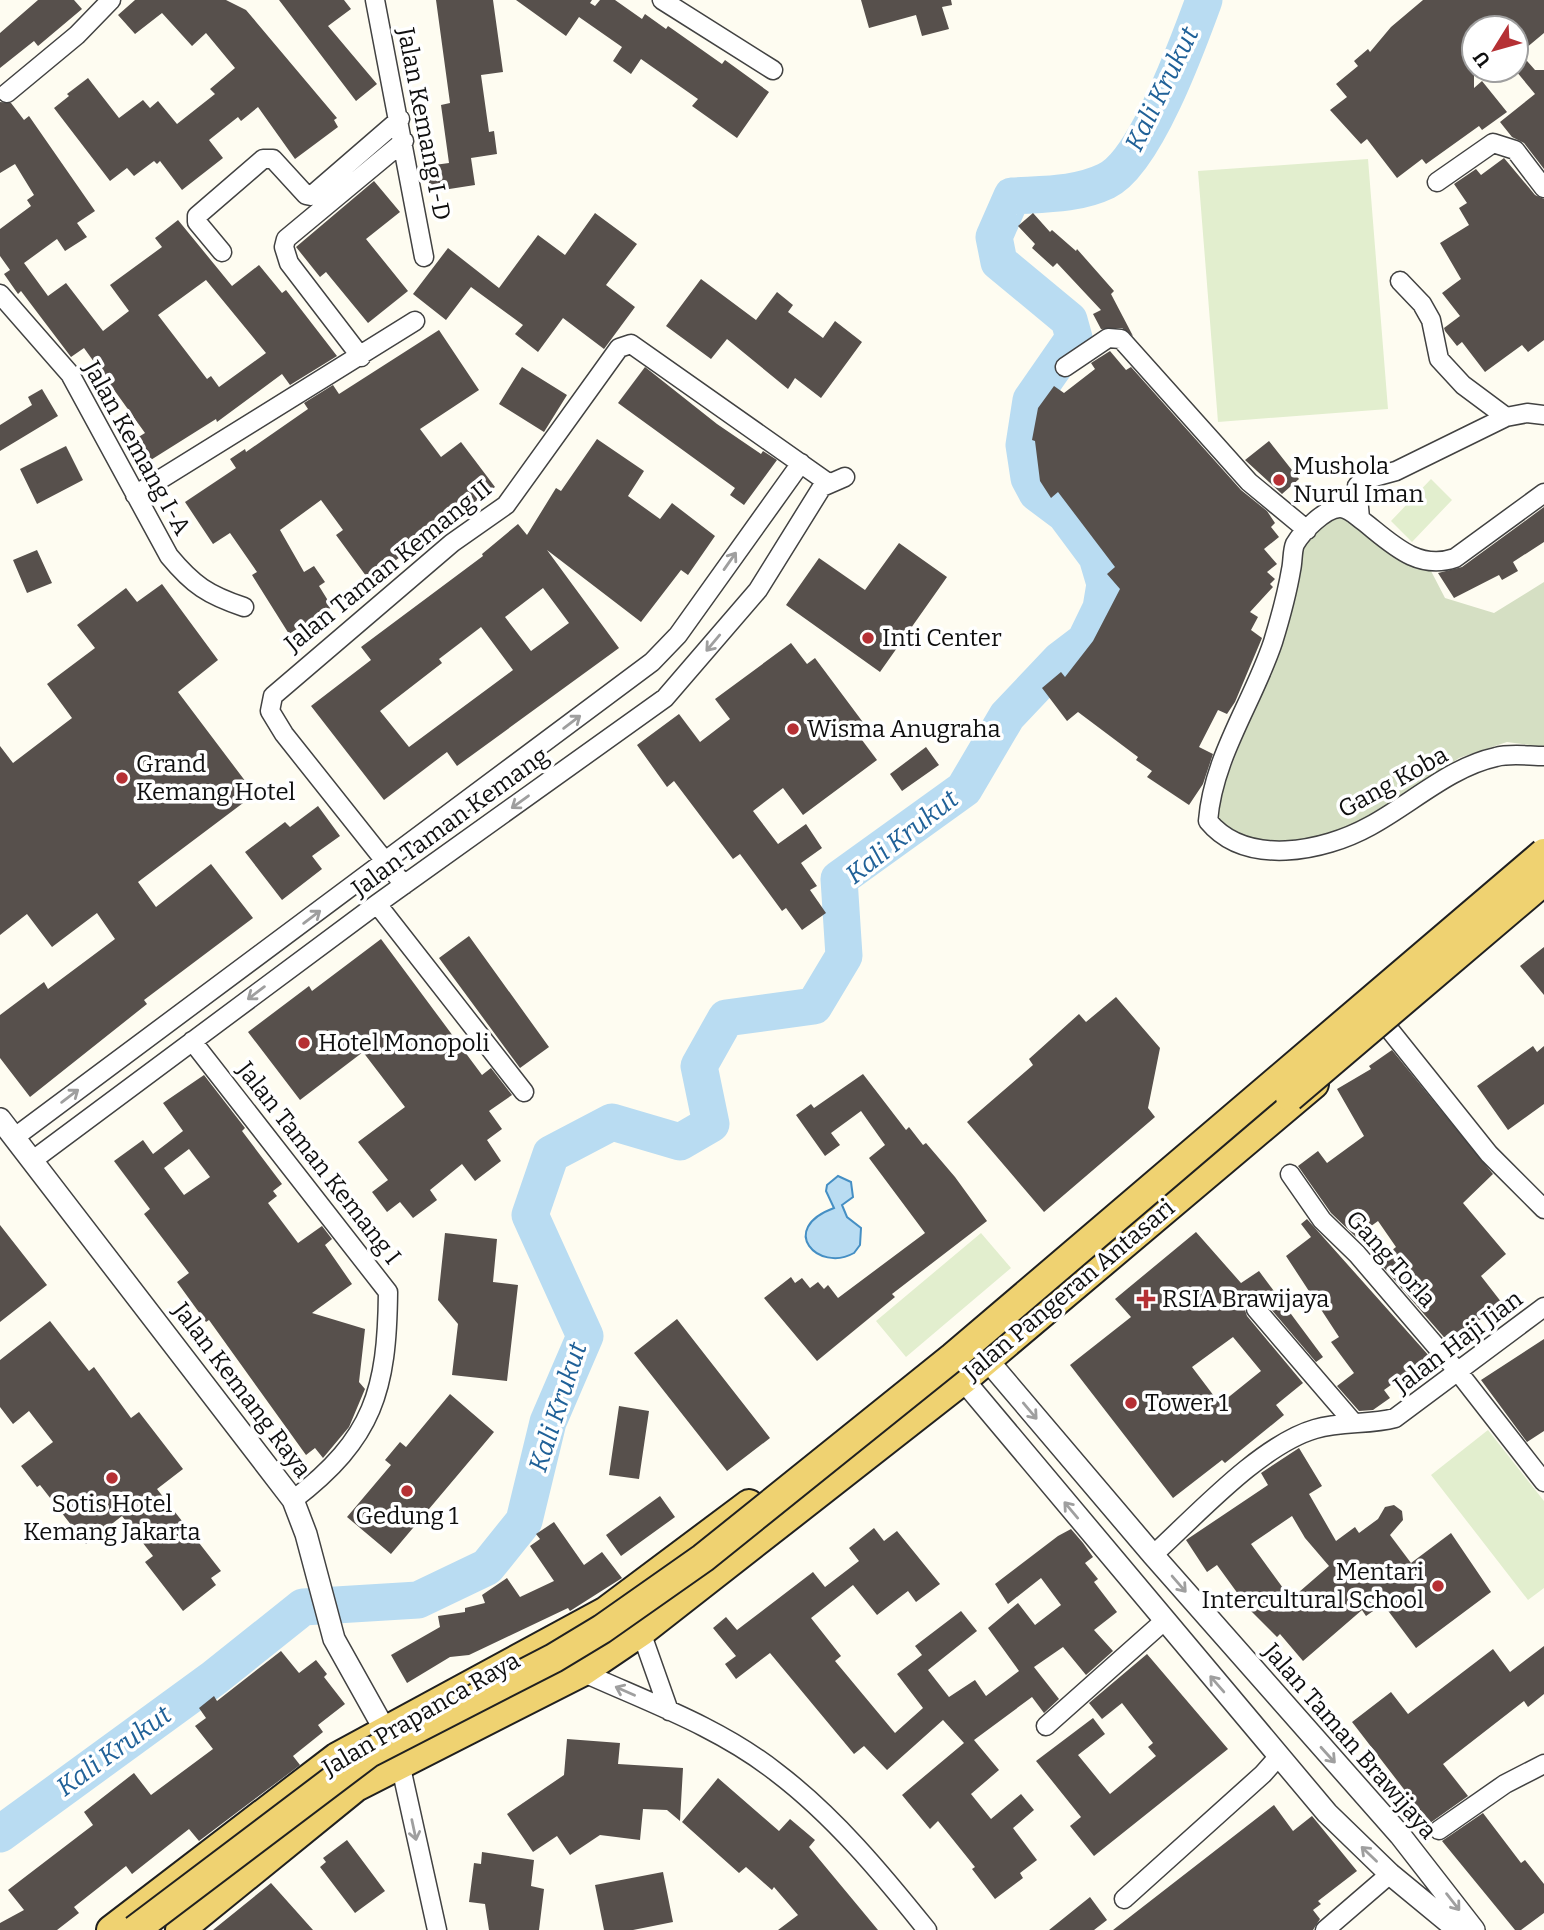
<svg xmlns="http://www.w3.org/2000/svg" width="1544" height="1930" viewBox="0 0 1544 1930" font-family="Bitter,serif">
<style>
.cemetery{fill:#d5dfc3}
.pitch{fill:#e2eece}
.water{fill:#b9dcf2;stroke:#458fc4;stroke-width:2}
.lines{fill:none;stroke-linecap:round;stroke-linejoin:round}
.river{stroke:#b9dcf2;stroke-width:37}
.building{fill:#57504c;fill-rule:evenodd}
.minor-casing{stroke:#424242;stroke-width:21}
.tertiary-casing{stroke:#424242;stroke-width:24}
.primary-casing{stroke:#202020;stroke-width:32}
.minor{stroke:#fff;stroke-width:18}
.tertiary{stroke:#fff;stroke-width:21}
.primary{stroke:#efd271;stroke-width:28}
.primary-bridge-casing{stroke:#202020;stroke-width:32;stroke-linecap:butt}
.primary-bridge{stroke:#efd271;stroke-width:28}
.oneway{stroke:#9f9f9f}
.poi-dot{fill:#b53034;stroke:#fff;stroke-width:2.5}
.labels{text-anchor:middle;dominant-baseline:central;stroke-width:7;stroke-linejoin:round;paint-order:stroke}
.street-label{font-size:24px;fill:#0f0f0f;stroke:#fff}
.poi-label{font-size:24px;fill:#0f0f0f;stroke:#fff;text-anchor:start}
.water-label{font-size:26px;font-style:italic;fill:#206198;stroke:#fff}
</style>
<rect width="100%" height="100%" fill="#fefcf1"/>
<!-- cemetery -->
<path class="cemetery" d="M1342,515L1416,567L1431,571L1445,598L1494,613L1544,582V747L1507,742L1459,758L1369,819L1324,839L1270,844L1231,833L1216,820V805L1283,635L1301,548L1326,520Z"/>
<!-- pitch -->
<path class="pitch" d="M1368,159L1388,409L1218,422L1198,171Z
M1431,479L1452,500L1412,542L1391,521Z
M981,1233L1011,1268L906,1357L876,1321Z
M1488,1430L1544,1501V1588L1528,1600L1431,1475Z"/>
<!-- water -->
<path class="water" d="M838,1176L851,1182L853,1197L842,1205L847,1217L861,1228L860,1245L854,1253C818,1273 777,1229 834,1208L826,1191L827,1185Z"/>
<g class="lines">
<!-- river -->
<path class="river" d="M0,1834L214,1678L303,1607L418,1600L487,1567L524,1521L548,1422L585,1336L530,1215L551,1154L612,1122L680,1142L711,1124L699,1066L726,1018L814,1006L844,956L839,879L964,789L1007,716L1060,660L1085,641L1101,608L1105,584L1097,557L1065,514L1037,493L1029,478L1024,445L1031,400L1074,338L1069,320L999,262L994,237L1012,196C1044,194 1077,195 1106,181C1145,163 1189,41 1204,0"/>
</g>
<!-- building -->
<path class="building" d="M38,0H74L82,9L38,46L34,41L0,68V33Z
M135,0H226L246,10L337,118L334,120L338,127L295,159L258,107L241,121L238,117L209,140L223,158L182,190L160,161L157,164L154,161L134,176L127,168L110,181L54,108L69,96L67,94L88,78L119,118L143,100L150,108L158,101L177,124L215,94L210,89L235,68L206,33L192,46L162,13L135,34L118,15Z
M279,0H344L351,9L328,26L377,84L356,101Z
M436,0H493L503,72L481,75L489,132L494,131L497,154L471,158L475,185L430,192L427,166L449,163L441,105L450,103Z
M516,0H592L590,3L595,6L600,0H615L642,19L645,14L666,29L668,26L722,64L725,60L769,92L737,138L692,106L698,99L641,59L631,74L613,61L622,47L579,17L566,36Z
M861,0H951L952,5L942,7L949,29L922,36L916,15L869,28Z
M1423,0H1544V33L1520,53L1535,70H1544V169L1524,143L1512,137L1500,122L1535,94L1516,71V28H1474V88L1482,81L1507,112L1482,130L1479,126L1426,164L1422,159L1397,178L1367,139L1361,144L1330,110L1347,97L1336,84L1358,66L1354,61L1368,49L1370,52L1391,27Z
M0,102L11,103L24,120L29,116L95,211L77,223L87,237L65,251L57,239L24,263L48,296L66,283L103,331L129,311L110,285L162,247L155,238L178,220L232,286L259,265L282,293L286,290L337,356L290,385L282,374L217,422L216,419L146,463L132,441L145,433L84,348L71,357L21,291L18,294L4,274L10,270L0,256V229L31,206L27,200L34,195L15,164L0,173ZM206,280L266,353L219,387L211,376L207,379L158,315Z
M1504,158L1535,195L1544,199V340L1528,352L1522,345L1485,372L1462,342L1457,346L1445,331L1444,328L1460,316L1442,293L1461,279L1440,243L1469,225L1459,208L1467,203L1454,184L1476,169L1481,175Z
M374,181L400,212L366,239L408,291L368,323L326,272L320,277L296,247Z
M595,213L637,244L606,285L635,307L604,349L563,318L538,352L515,334L523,325L471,287L446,320L413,294L448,248L499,288L538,235L565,255Z
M1033,213L1050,232L1052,230L1076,251L1077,249L1114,291L1111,294L1133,336L1122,328L1101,329L1093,314L1101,310L1057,263L1053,267L1032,248L1035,244L1018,226Z
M701,279L756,320L777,292L793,305L788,312L823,338L835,321L862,342L821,398L795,378L788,389L727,339L711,359L666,326Z
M439,330L479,390L420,429L441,457L461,442L495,487L369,580L336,535L343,530L321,500L280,530L304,572L314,566L325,582L319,586L332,607L289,634L252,575L257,572L230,533L213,544L185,502L236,468L230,459L245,449L246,452L308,409L304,403L333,385L339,394Z
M1110,351L1126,370L1131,367L1241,490L1267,511L1275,523L1271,527L1279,537L1264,549L1277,564L1267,572L1275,579L1270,584L1273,587L1250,612L1258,617L1251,630L1262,638L1235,702L1227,714L1218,710L1199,747L1213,754L1203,784L1189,805L1147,777L1152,771L1136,760L1138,757L1078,712L1067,721L1042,688L1061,672L1065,677L1093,641L1120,589L1107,574L1115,567L1058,492L1051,498L1040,481L1035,441L1032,440L1038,408L1054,386L1064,393L1095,369L1091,363Z
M522,367L567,395L544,432L499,404Z
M645,367L717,424L761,454L763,451L777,460L744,505L730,495L735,488L618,403Z
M42,389L58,416L0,451V425L32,405L28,397Z
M597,439L644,471L628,496L660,519L672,503L715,536L688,575L681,570L641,622L547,550L619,648L457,766L447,752L384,800L311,706L371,660L361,647L483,556L482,554L518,524L527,535L556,488L561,491ZM543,588L569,623L531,651L505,617ZM481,627L513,670L409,747L380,711L442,663L439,659Z
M1269,441L1299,479L1282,494L1245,460Z
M66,446L83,480L37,504L20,469Z
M1544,507V542L1513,562L1518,571L1502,580L1499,575L1454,598L1438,573L1462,567Z
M899,543L947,577L880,672L786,605L819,558L865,590Z
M37,550L52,583L27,593L13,560Z
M162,584L218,660L178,692L255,794L138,882L156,907L211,864L253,918L144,1000L147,1004L30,1097L0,1058V1015L44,982L48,989L115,939L97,913L52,947L27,914L0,935V746L13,763L72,718L47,684L95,648L77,625L126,588L137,602Z
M791,643L807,664L815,658L865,725L856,732L877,760L803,815L783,788L753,811L778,844L806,824L822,848L801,863L817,886L810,890L826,913L802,930L786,908L782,911L740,854L733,859L674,781L667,787L637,745L679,714L700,742L730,719L715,699Z
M926,747L939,765L902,791L890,774Z
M318,806L340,836L312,856L322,869L282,900L245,852L285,822L290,827Z
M469,936L549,1047L520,1068L439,958Z
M381,939L482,1075L491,1068L512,1095L489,1111L502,1129L487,1140L501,1161L475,1181L462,1164L430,1190L437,1200L413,1218L400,1202L387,1212L372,1192L388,1180L358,1142L405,1107L363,1052L300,1100L248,1032L309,986L312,991Z
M1544,947V995L1520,966Z
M1116,997L1160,1048L1148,1108L1155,1117L1044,1212L967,1122L1033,1065L1029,1059L1079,1014L1086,1022Z
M1533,1046L1537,1052L1544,1046V1104L1508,1130L1477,1086Z
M1392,1050L1493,1174L1463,1203L1506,1254L1481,1276L1502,1303L1449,1343L1378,1261L1396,1247L1378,1221L1356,1237L1331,1213L1298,1166L1318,1151L1327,1163L1364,1136L1337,1089L1371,1069L1369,1066Z
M863,1074L906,1130L909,1127L923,1145L926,1143L955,1177L987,1221L892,1294L895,1297L817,1361L764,1298L791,1277L795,1283L802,1278L810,1288L818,1282L824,1289L828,1285L838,1298L925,1233L869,1158L885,1145L861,1111L831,1133L840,1145L825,1156L796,1115L811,1104L814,1108Z
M204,1075L245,1128L242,1131L282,1184L273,1191L277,1196L268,1203L298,1243L322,1226L332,1239L325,1245L352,1284L312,1313L365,1329L359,1382L365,1389L349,1427L323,1458L315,1448L306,1455L209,1320L206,1322L177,1282L189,1273L144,1214L150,1209L114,1161L143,1140L153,1154L183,1131L163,1103ZM189,1149L210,1177L184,1195L164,1168Z
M1307,1219L1430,1357L1384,1390L1390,1398L1373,1410L1359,1411L1337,1386L1354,1373L1331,1342L1339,1337L1286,1256L1311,1237L1301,1224Z
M0,1225L47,1285L0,1322Z
M1196,1232L1241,1283L1259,1271L1323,1357L1316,1362L1264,1301L1255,1298L1248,1301L1245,1310L1247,1316L1303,1383L1276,1405L1284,1415L1225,1463L1222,1460L1173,1498L1070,1365L1131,1317L1115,1299ZM1233,1337L1261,1371L1220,1404L1192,1367Z
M445,1233L497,1239L493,1282L518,1285L507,1381L452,1375L458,1324L438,1300Z
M677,1319L770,1438L727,1471L634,1353Z
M50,1321L89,1371L94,1367L131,1418L139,1412L183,1469L157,1489L221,1571L211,1578L216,1585L183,1611L145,1562L153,1556L122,1516L86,1544L40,1485L37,1487L21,1466L53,1442L29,1411L13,1424L0,1407V1360Z
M1544,1339V1431L1527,1442L1481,1380Z
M450,1394L494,1432L391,1554L347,1517L391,1465L385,1460L400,1442L406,1447Z
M619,1406L649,1411L639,1479L609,1475Z
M1299,1448L1322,1486L1309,1494L1336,1541L1355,1527L1359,1533L1378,1519L1385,1507L1394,1505L1402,1511L1403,1520L1390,1535L1411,1563L1451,1533L1491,1592L1416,1648L1383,1604L1366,1616L1362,1610L1303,1661L1280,1634L1277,1637L1249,1609L1217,1565L1207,1572L1186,1540L1268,1485L1261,1473ZM1292,1516L1305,1538L1329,1566L1291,1599L1251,1544Z
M660,1496L675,1517L621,1556L606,1535Z
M554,1522L584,1565L602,1552L622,1578L570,1611L568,1608L469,1655L450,1657L407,1683L391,1655L440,1627L438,1616L465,1612V1608L485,1603L482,1595L507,1578L520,1597L554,1581L530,1546L540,1539L536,1534Z
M874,1528L884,1541L897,1531L940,1584L916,1602L908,1591L877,1615L853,1585L811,1618L841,1656L835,1661L895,1733L923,1708L897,1674L922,1655L915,1646L961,1611L977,1631L928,1670L949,1697L975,1680L986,1696L1019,1671L988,1628L1018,1603L1035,1625L1061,1605L1041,1578L1008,1604L995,1584L1058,1536L1071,1529L1083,1543L1093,1557L1085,1563L1098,1579L1094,1582L1117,1612L1094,1630L1113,1651L1086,1675L1063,1647L1034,1667L1059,1699L1044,1713L1032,1697L974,1740L999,1770L971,1794L991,1819L1021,1794L1034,1810L1013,1828L1037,1860L1020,1873L1023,1878L995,1899L972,1869L975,1867L938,1821L930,1829L902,1795L964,1743L943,1720L887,1770L864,1746L854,1754L770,1653L736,1679L725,1664L736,1656L713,1628L726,1617L737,1630L813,1572L825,1587L859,1561L849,1548Z
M1544,1646V1694L1528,1707L1524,1701L1443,1764L1468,1796L1430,1823L1352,1722L1391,1692L1408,1714L1493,1649L1510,1672Z
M281,1651L299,1673L316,1660L327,1674L324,1677L345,1704L318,1725L323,1732L293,1756L300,1765L199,1841L189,1829L132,1874L126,1866L74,1907L79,1913L57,1930H0V1923L24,1910L8,1890L93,1825L84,1812L134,1773L151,1795L213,1749L195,1726L206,1718L199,1708L214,1696L217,1701Z
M1147,1654L1228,1749L1094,1856L1070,1826L1081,1817L1036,1761L1093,1718L1105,1734L1078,1755L1110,1794L1156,1756L1148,1747L1153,1743L1122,1703L1102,1719L1089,1703Z
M567,1739L620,1743L618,1764L683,1768L680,1821L667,1810L643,1809L640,1840L600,1835L570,1855L557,1836L533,1852L507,1814L564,1775Z
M718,1778L779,1831L790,1819L815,1840L809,1847L878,1930H778L798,1915L774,1887L772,1890L746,1867L739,1873L682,1822Z
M1274,1805L1293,1831L1312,1816L1357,1871L1318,1901L1321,1904L1313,1910L1320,1919L1313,1930H1113Z
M1483,1813L1521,1863L1525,1860L1544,1884V1913L1521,1930H1515L1442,1841Z
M347,1840L385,1891L355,1913L320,1867L326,1862L323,1858Z
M482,1852L534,1860L531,1886L544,1889L539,1930H489L485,1904L469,1902L474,1863L481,1864Z
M663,1872L673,1922L633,1930H604L595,1885Z
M271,1883L313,1930H213Z
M1090,1897L1107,1920L1094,1930H1049Z"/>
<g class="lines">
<!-- minor casing -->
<g class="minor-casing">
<path id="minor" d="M375,0L424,257
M662,0L773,70
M7,93L77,35L111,0
M1437,182L1493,143L1515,150L1544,188
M222,252L197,222V216L263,159H273L306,195L311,196L400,119
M1400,281L1422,304L1431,320L1439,359L1463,385L1506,417
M0,294L70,374L169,556C193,585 208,595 244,607
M361,357L289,263L284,247L286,239L404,141
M1065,367L1108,338L1121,339L1249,482L1307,530
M1544,493L1455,558C1417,571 1391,543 1363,521C1356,516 1349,508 1340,508C1325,508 1302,532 1295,544C1292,551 1293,562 1291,570C1287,594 1280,619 1273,642C1253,702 1213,757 1208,821C1246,867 1323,852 1370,826C1411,804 1450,767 1496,757C1510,753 1529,756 1544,756
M135,495L415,321
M1360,518L1357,486L1363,480L1396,471L1506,417L1527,413L1544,415
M404,885L284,734L270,711L273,696L452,543L506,505L619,348L631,344L827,482
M377,904L524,1092
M1385,1024L1489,1154L1544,1209
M192,1041L388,1292C387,1390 374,1438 293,1500
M15,1137L652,662L678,635L801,463
M33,1160L377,904L665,698L758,590L822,487L845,477
M1290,1174L1322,1220L1357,1254L1459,1373L1544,1482
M1256,1309L1353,1422
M1153,1555C1196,1516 1260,1445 1315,1429C1342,1421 1369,1425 1395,1418L1544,1307
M641,1632L669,1711
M582,1672C648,1702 719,1727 776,1772C834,1816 882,1874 927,1930
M1046,1726L1163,1622
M400,1763L437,1930
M1439,1830L1505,1784L1544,1764
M1124,1899L1263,1774L1279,1756
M1325,1930L1390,1874"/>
</g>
<!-- tertiary casing -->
<g class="tertiary-casing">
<path id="tertiary" d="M0,1119L293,1500L306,1534L334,1639L391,1741
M978,1349L1153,1555L1400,1835L1474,1930
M955,1370L1327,1813L1390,1874L1458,1930"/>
</g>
<!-- primary casing -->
<g class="primary-casing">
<path id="primary" d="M111,1930L337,1757L606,1611L749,1504
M180,1930L356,1787L582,1672L641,1632L963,1380L1314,1084"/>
</g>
<!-- minor -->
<use href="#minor" class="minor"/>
<!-- tertiary -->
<use href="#tertiary" class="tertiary"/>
<!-- primary -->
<use href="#primary" class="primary"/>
<!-- primary-bridge casing -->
<g class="primary-bridge-casing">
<path id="primary-bridge" d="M1290,1097L1544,881
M135,1930L369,1753L554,1658L602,1629L703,1558L953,1357L1544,853"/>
</g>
<!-- primary-bridge -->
<use href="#primary-bridge" class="primary-bridge"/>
</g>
<!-- one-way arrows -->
<defs><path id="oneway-shaft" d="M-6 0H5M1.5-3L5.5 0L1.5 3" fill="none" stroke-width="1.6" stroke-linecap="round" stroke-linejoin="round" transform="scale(1.75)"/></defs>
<g class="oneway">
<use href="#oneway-shaft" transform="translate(730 561) rotate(-55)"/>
<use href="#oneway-shaft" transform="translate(713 643) rotate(130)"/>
<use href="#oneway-shaft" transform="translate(572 722) rotate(-37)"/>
<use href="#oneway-shaft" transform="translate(520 802) rotate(144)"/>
<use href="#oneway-shaft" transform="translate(312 917) rotate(-37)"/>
<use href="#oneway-shaft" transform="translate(256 993) rotate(143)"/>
<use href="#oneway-shaft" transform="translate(70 1096) rotate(-37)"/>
<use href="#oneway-shaft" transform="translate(1030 1411) rotate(50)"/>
<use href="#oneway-shaft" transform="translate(1071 1510) rotate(-130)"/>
<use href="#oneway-shaft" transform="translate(1179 1584) rotate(49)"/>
<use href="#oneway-shaft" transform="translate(1217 1684) rotate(-131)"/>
<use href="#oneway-shaft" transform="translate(625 1691) rotate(-156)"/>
<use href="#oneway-shaft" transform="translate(1328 1755) rotate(48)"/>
<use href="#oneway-shaft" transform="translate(414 1830) rotate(78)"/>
<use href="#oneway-shaft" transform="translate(1369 1854) rotate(-136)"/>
<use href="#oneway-shaft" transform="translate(1453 1902) rotate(52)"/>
</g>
<!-- markers -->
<g class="poi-dot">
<circle cx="1279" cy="480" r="7"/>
<circle cx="868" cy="638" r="7"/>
<circle cx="793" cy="729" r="7"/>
<circle cx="122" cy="778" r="7"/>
<circle cx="304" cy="1043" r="7"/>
<path d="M1142.5 1288.5h7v7h7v7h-7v7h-7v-7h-7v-7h7z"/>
<circle cx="1131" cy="1403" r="7"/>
<circle cx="112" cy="1478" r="7"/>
<circle cx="407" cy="1491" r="7"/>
<circle cx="1438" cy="1586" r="7"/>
</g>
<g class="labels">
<!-- street labels -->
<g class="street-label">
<text transform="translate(424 124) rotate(79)">Jalan Kemang I-D</text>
<text transform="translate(137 448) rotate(61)">Jalan Kemang I-A</text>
<text transform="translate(388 566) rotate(-39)">Jalan Taman Kemang II</text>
<text transform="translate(1393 782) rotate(-29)">Gang Koba</text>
<text transform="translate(450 822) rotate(-36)">Jalan Taman Kemang</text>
<text transform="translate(319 1163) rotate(52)">Jalan Taman Kemang I</text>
<text transform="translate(1391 1259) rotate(48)">Gang Torla</text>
<text transform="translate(1069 1290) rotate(-40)">Jalan Pangeran Antasari</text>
<text transform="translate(1458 1342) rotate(-37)">Jalan Haji Jian</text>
<text transform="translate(242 1390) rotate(53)">Jalan Kemang Raya</text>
<text transform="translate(421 1714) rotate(-30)">Jalan Prapanca Raya</text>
<text transform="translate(1350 1741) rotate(49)">Jalan Taman Brawijaya</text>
</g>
<!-- poi labels -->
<g class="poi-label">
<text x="1293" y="466">Mushola<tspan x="1293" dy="28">Nurul Iman</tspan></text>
<text x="882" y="638">Inti Center</text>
<text x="807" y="729">Wisma Anugraha</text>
<text x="136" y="764">Grand<tspan x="136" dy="28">Kemang Hotel</tspan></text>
<text x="318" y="1043">Hotel Monopoli</text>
<text x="1162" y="1299">RSIA Brawijaya</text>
<text x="1145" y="1403">Tower 1</text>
<text x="112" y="1504" text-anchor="middle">Sotis Hotel<tspan x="112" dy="28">Kemang Jakarta</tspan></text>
<text x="407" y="1516" text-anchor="middle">Gedung 1</text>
<text x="1424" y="1572" text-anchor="end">Mentari<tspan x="1424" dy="28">Intercultural School</tspan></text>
</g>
<!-- water labels -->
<g class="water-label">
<text transform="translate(1162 89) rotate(-64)">Kali Krukut</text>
<text transform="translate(902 837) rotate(-38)">Kali Krukut</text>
<text transform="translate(558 1407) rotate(-72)">Kali Krukut</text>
<text transform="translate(114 1751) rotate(-36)">Kali Krukut</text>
</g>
</g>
<!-- north arrow -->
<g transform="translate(1495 49) rotate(233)"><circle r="33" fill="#ffffff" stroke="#9f9f9f" stroke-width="2"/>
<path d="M0-5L12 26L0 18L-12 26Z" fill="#b53034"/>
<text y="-10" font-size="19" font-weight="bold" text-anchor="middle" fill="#0f0f0f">U</text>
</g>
</svg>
